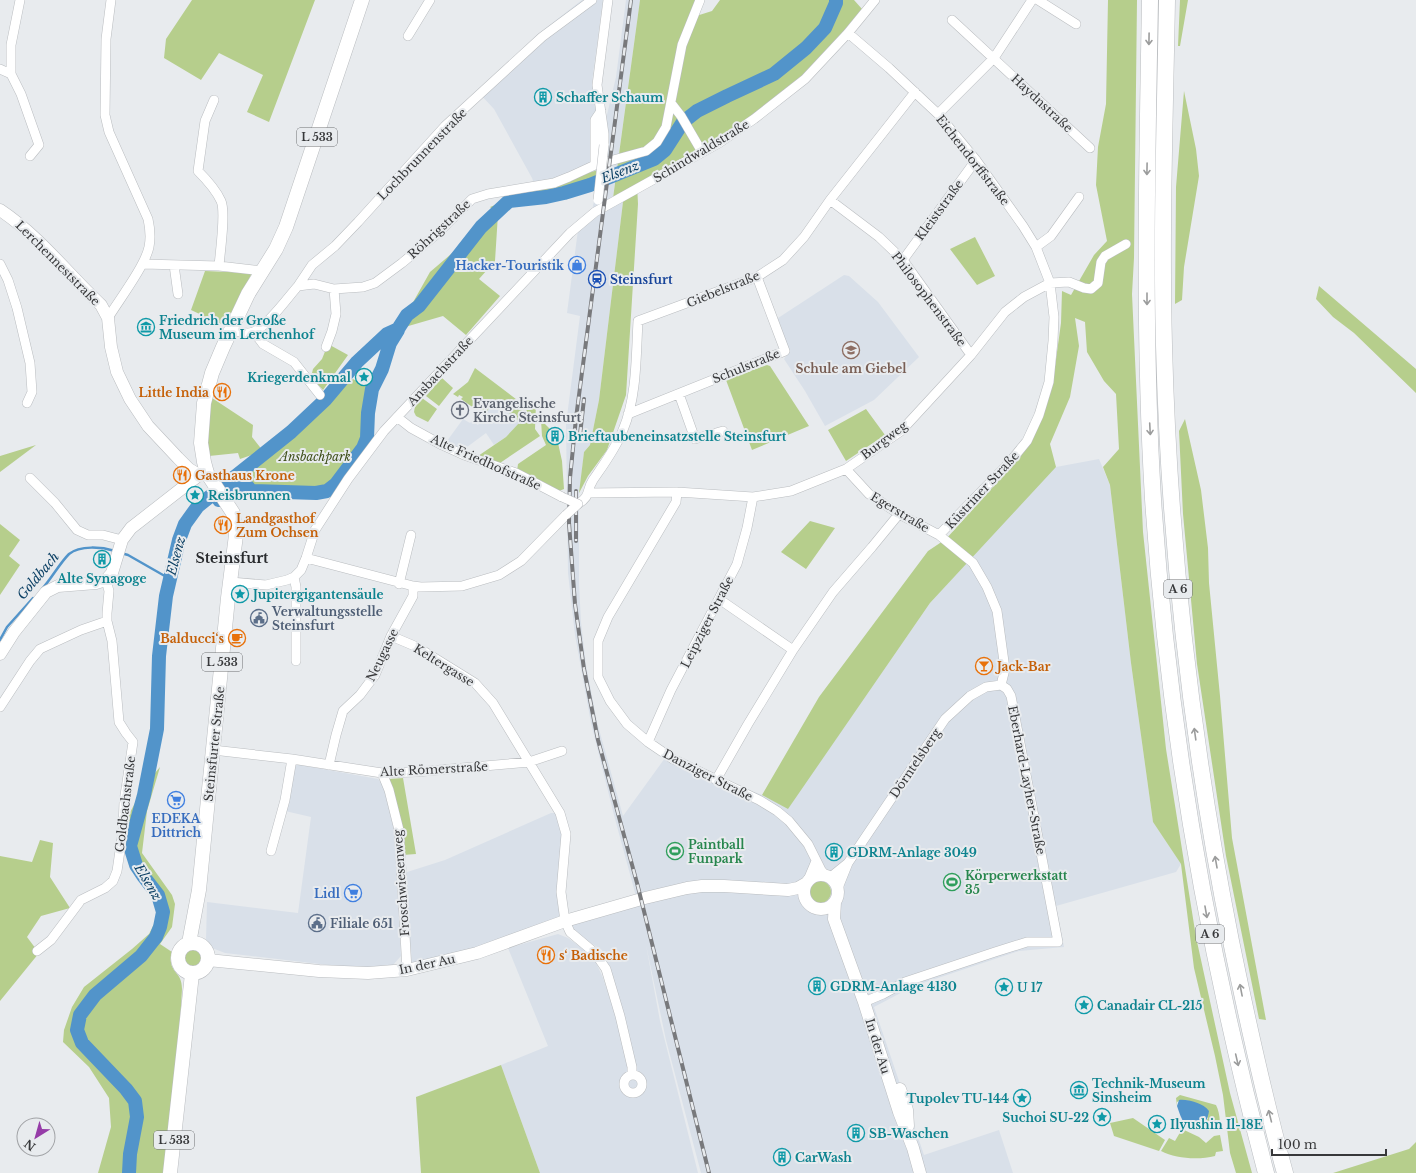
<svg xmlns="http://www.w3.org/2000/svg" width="1416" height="1173" viewBox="0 0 1416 1173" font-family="'Libre Baskerville',serif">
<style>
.built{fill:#d9e0e9}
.green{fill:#b6ce8c}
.water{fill:#5294ca}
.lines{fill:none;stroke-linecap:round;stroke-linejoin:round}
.stream{stroke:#5294ca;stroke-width:2.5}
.river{stroke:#5294ca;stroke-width:14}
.street-casing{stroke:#babdc0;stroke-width:10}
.secondary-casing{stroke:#babdc0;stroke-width:13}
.primary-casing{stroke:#babdc0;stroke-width:15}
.highway-casing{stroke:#babdc0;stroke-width:17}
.street{stroke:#fff;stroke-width:9}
.secondary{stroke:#fff;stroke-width:12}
.primary{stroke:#fff;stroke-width:14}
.highway{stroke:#fff;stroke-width:16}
.rail-casing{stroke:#78797c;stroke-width:4}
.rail{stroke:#e8ebee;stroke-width:2.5;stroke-dasharray:8;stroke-linecap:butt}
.street-bridge-casing{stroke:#babdc0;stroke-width:10;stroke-linecap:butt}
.street-bridge{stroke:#fff;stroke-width:9}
.oneway{stroke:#9b9c9c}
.labels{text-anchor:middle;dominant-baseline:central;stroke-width:4;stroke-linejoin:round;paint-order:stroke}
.shield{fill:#e8ebee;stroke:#6c6e70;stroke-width:1}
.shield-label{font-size:11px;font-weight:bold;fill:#37383a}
.culture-label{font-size:12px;font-weight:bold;fill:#0d838f;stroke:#e8ebee;text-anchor:start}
.street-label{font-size:12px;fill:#37383a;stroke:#e8ebee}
.shop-label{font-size:12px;font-weight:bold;fill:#366cbe;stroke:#e8ebee;text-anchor:end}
.transit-label{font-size:12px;font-weight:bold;fill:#164399;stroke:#e8ebee;text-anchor:start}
.education-label{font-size:12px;font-weight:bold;fill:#785e54;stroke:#e8ebee}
.food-label{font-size:12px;font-weight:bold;fill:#c56008;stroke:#e8ebee;text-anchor:start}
.worship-label{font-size:12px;font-weight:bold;fill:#5b616d;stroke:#e8ebee;text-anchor:start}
.park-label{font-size:12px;font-style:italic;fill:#3f501a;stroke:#e8ebee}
.service-label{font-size:12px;font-weight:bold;fill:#4e5e75;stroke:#e8ebee;text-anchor:start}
.leisure-label{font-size:12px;font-weight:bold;fill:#27864d;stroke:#e8ebee;text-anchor:start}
.water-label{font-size:13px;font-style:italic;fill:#0d4165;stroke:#e8ebee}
.quarter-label{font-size:14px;font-weight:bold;fill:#282a2d;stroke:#e8ebee}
</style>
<rect width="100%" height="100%" fill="#e8ebee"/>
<!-- built -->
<path class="built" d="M582,0H603L592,82L596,99L605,123L616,77L626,0H640L613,197L622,193L623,202L599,400L590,445L584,452L579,495V584L581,622L586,665L597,722L623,816L665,758L762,795L788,808L930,603L1047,475L1056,467L1099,459L1110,485L1131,663L1153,822L1181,864L1176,872L1056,906L1064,947L1019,951L914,986L874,1007L924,1155L999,1130L1013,1173H701L666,1040L646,945L660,1021L698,1173H540L501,1065L548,1046L508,948L558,934L568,938L593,956L603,978L617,1020L602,950L581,937L573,928L565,921L477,953L412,963L404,873L445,860L551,813H560L566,834L565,921L637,900L615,819L591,723L575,635L568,573L566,424L580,316L567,313L578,230L592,211L597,186L598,171L536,189L532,178L494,109L478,92L538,34Z
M844,275L849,276L878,302L919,357L874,400L825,426L805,391L784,359L789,352L775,320Z
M494,401L521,422L506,437L494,445L486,433L463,450L447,441L463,419L470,423L472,421L478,425Z
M295,764L378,779L383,785L394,830L401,956L393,965L354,968L225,953L212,948L206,940L207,902L298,913L311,817L285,811Z"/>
<!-- green -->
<path class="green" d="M192,0H315L269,122L247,112L263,75L219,53L201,80L164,58L166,39Z
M640,0H700L693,17L712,11L720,0H854L862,9L838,38L804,75L773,101L711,143L637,184L638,204L626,395L607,450L588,476L579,493L584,452L590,445L599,400L623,202L622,193L613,198Z
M1108,0H1137L1134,258L1132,294L1143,532L1166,749L1196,937L1230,1093L1252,1173H1236L1230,1153L1223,1095L1215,1056L1194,968L1181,864L1153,822L1131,663L1110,485L1103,467L1119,449L1116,394L1104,381L1087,352L1085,322L1075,318L1079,346L1070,397L1050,444L1056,467L930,603L788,809L762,795L819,697L928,551L946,539L1021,456L1053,381L1061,323L1062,291L1071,295L1094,255L1107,241L1096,185L1098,147L1106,104Z
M1180,0H1188L1180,46H1178Z
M1184,91L1196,149L1199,176L1184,267L1182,300L1175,304L1176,187Z
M598,170L597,186L563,196L543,199H516L498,214L495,261L479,279L500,296L466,335L443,316L398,329L430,272L498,214L490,207L536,189Z
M975,237L995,276L977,285L950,249Z
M205,271L252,273L225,326L191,310Z
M1319,286L1416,369V393L1354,333L1333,317L1316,299Z
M328,344L348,355L323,390L311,377L313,369L322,359Z
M767,365L770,366L809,426L752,450L726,380Z
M475,368L525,406L536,403L535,429L540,436L500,463L478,456L506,437L520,422L494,401L493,403L490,401L487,405L489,408L486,413L480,409L478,411L461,399L463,397L459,395L458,397L453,394L468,382Z
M442,378L453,388L439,406L426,396Z
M353,379L369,388L366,424L362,447L336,482L325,489L240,485L233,481L271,452Z
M209,396L253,425L252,437L263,451L240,459L238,453L209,456L207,452Z
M422,398L437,409L428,422L416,416L414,412L415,406Z
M866,409L885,435L846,461L828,430Z
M1185,419L1201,490L1208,548L1209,583L1220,696L1232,838L1266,1020L1259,1019L1226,856L1197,664L1183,514L1179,431Z
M541,420L551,430L548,432L555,445L558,443L562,461L564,489L559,491L517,471L518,464L546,445L542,436Z
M36,445L0,472V456Z
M810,521L835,528L806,569L781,552Z
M0,524L20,540L9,556L20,565L0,595Z
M160,767L147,811L142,853L172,895L175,904L172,927L160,944L172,952C171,955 170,959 171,962C172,973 182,973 182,989C179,1051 171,1112 164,1173H98L111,1127L109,1098L89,1067L63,1042L64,1030L72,1007L84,987L132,949L149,934L155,922L157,910L151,893L138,879L128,860L124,845L126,820L144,786Z
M403,778L416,854L403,855L389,779Z
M40,840L53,843L50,877L70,908L41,916L27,937L39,953L0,1001V856L32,862Z
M809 892a11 11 0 1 1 22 0a11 11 0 1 1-22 0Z
M185 958a8 8 0 1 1 16 0a8 8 0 1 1-16 0Z
M501,1065L540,1173H421L416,1097Z
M1180,1095L1216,1105C1219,1111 1221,1121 1219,1128L1214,1131L1206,1122L1208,1118L1190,1101L1181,1100L1177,1102V1106L1176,1098Z
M1133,1118L1165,1140L1159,1151L1114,1136L1110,1123Z
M1182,1129L1199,1137L1206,1143L1214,1136L1220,1135L1223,1151L1216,1152L1215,1156C1199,1160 1176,1159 1161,1151L1169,1138L1175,1141Z
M1416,1142V1173H1333L1409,1149Z"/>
<!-- water -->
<path class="water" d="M1179,1100C1188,1099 1203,1103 1209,1111C1208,1119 1205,1123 1199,1129C1184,1131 1181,1117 1177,1106Z"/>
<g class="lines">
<!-- stream -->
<path class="stream" d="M121,553L128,555L170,579
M42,589C52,578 59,564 69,554C80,545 102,547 115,551
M0,640L7,627L33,598"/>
<!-- river -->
<path class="river" d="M219,500C228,495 237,486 248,487L251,491L316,493L327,491L336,484L363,448L367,438L368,413L372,389L382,369L390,343L398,330
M129,1173L130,1154L137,1117L135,1101L126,1089L82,1043L77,1030L80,1015L95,995L141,956L156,937L160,927L163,912L158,895L144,877L136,865L130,846L144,795L157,729L159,656L166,596L179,540L185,524L198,506L291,432L325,400L357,362L387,334L398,329L407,315L419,306L481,227L509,201L546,197L564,193L590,185L654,159L665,150L683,122L697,111L727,96L774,74L806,48L825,28L836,3V0"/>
<!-- street casing -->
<g class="street-casing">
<path id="street" d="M1038,0L1076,24
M952,20L1090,148
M848,33L889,68L938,114L976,160L1023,226L1036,247L1050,283L1054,317L1053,341L1049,382L1039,415L1027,441L1009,463L939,535
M408,36L430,0
M0,69L11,74L21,94L39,145L30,156
M11,74V45L20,0
M214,100L205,121L198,171C206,179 216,190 221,201C226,212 220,253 219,266
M671,103L681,116L702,152
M938,114L994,58L1032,0
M604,145V134L597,85L608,0
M595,165L646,151L657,142L666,127L682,45L700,0
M830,200L879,237L903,260L971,355
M1036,247L1051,236L1079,197
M903,260L976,160
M0,264L8,280L17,308L30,363L32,392L27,403
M143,264L219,266L263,271
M174,265L178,294
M298,286L312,265L335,246L358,222L445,126L542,37L592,0
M108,318C119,300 145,266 149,247C151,237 150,228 148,219L109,132L105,115L106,39L111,0
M231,330C238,331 246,335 253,332C266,328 288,297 298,286L314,284L334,289L363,287L375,283L402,263L438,233L472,199L488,194L554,183L569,177L595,165V120L601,111
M254,332L263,344L294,362L320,395
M326,347L332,331L336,314L334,289
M679,394L695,439L723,431
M628,414L785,351L757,277
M397,417L411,428L442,445L464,455L516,473L562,497
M846,469L869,494L899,514L939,535L973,563L987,587L997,611L1005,669L1001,685
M30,478L55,503L77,530L88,535H103L122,540
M677,492L676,502L608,617L598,641V677L610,701L627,724L648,742L673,759L759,800L777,811L789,821L808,844L821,870L825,875
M588,493L677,492L753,497L791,491L846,469L901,431L971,355L1005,312L1024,297L1050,283L1069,282L1084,288L1091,289L1098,283L1101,262L1105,256L1126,244
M578,504C591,496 586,491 593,480C604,464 616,448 623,430C637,397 636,356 638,321L757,277L783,260L804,237L830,200L915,92
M306,558L413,586L421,587L462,586L499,575L521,561L566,515
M294,577L296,587V661
M231,582L266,585L287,580L294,577L301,570L306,558L315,530L348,479L384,431L570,233L595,212L719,143L754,119L805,79L848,33L875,0
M399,584L411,535
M719,599L793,650
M391,636L417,647L475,683L493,703L560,813L566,834L561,892L565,921L570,932L595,953L606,969L620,1016L632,1067V1075
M0,707L30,661L40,649L81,630L107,621
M648,742L671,690L737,564L747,528L753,497
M213,750L292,759L382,773L416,772L529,762L562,751
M329,765L336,735L343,711L360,695L375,675L391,636L413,596V586
M382,773L389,790L399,830L407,970
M716,780L748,724L793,650L833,592L872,547L899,514
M271,851L285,800L292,759
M829,877L832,876L848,863
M808,880L816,861
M838,888L848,863L945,719L970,696L986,687L1001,685
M37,951L51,940L81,900L105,888L113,881L117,871L123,830L124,802L133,742L126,733L119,722L112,641L107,621V613L109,591L106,580
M864,1002L883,994L905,982L995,952L1027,942H1058L1011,696L1007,689L1001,685
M624 1084a9 9 0 1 1 18 0a9 9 0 1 1-18 0Z"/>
</g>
<!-- secondary casing -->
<g class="secondary-casing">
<path id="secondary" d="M0,210C39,236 67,273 101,305L108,318L111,347L117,372L130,399L148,426L178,458L189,469L199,475L207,473
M0,654L14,632L46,592L58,586L96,583L106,580L112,573L122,540L131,528L199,475
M804 892a17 17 0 1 1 34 0a17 17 0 1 1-34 0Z
M645,898L687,888L702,886H724L788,890L798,888L805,884
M835,902L834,919L864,1002L899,1112L913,1148L920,1173
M208,960L319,971L368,973L407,970L477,953L565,921L638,900
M900,1089L907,1110L908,1126"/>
</g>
<!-- primary casing -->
<g class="primary-casing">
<path id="primary" d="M178 958a15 15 0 1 1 30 0a15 15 0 1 1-30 0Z
M189,943L199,890L228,598L236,535L233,513L207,473L204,462L201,443L204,403L212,373L223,347L248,294L276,249L286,227L362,0
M170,1173L192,974"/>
</g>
<!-- highway casing -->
<g class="highway-casing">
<path id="highway" d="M1150,0C1147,166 1143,333 1153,499C1168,727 1208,953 1266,1173
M1167,0C1165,115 1161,230 1164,345C1169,546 1192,745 1231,941C1247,1019 1264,1097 1285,1173"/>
</g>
<!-- street -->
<use href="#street" class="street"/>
<!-- secondary -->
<use href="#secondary" class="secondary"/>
<!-- primary -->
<use href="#primary" class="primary"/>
<!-- highway -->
<use href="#highway" class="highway"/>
<!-- rail casing -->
<g class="rail-casing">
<path id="rail" d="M631,0L576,418L570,478L569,523L575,604L584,669L598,740L637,883L709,1173
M580,435L584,399
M576,491V541"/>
</g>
<!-- rail -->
<use href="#rail" class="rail"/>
<!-- street-bridge casing -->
<g class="street-bridge-casing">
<path id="street-bridge" d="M598,200L604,145
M562,497L578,504L566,515"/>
</g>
<!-- street-bridge -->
<use href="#street-bridge" class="street-bridge"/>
</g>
<!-- one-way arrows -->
<defs><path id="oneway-shaft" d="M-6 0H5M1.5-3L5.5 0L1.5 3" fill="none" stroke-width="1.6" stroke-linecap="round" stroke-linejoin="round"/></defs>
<g class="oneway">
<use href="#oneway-shaft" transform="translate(1149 39) rotate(91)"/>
<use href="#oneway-shaft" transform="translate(1147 169) rotate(91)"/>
<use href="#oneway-shaft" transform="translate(1147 299) rotate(90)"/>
<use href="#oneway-shaft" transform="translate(1150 429) rotate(87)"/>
<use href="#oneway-shaft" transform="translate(1195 734) rotate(-98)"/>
<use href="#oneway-shaft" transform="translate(1216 862) rotate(-100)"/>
<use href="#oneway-shaft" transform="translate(1206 912) rotate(80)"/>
<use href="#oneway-shaft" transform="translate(1241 990) rotate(-101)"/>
<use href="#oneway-shaft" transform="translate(1237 1060) rotate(77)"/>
<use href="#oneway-shaft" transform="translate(1270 1116) rotate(-104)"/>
</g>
<!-- icons -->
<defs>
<g id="building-ring" transform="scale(0.9)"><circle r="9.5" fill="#e8ebee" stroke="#0f9aa8" stroke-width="1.5"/><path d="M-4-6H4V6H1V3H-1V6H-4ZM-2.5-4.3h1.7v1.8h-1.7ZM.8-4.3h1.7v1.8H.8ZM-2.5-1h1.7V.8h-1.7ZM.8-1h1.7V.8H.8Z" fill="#0f9aa8"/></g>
<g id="shop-ring" transform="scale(0.9)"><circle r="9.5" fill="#e8ebee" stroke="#3f7fe0" stroke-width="1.5"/><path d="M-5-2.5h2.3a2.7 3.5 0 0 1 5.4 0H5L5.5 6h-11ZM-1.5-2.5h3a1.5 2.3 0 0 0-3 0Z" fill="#3f7fe0"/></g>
<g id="station-ring" transform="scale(0.9)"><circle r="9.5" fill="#e8ebee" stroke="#1a4fb4" stroke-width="1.5"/><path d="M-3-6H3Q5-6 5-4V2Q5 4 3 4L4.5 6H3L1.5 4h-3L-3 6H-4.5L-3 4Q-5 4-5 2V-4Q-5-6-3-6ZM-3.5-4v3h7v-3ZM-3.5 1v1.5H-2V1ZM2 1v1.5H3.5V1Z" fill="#1a4fb4"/></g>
<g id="museum-ring" transform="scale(0.9)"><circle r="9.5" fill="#e8ebee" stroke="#0f9aa8" stroke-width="1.5"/><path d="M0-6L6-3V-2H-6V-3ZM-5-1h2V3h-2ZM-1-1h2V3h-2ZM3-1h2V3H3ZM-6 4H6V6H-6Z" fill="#0f9aa8"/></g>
<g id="school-ring" transform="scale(0.9)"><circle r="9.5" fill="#e8ebee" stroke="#8d6e63" stroke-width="1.5"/><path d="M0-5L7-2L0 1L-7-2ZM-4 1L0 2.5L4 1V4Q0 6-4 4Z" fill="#8d6e63"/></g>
<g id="sight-ring" transform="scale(0.9)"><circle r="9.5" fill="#e8ebee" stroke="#0f9aa8" stroke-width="1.5"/><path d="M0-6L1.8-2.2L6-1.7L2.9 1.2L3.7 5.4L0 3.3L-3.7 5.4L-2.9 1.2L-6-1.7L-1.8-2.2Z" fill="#0f9aa8"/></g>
<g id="restaurant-ring" transform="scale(0.9)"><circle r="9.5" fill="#e8ebee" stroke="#e8710a" stroke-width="1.5"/><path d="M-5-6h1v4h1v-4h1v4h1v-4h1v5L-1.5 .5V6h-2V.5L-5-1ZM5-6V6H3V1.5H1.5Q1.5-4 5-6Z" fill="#e8710a"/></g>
<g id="church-ring" transform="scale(0.9)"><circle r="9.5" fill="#e8ebee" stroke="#6b7280" stroke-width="1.5"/><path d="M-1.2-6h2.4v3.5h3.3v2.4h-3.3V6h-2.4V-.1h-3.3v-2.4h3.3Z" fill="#6b7280"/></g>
<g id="civic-ring" transform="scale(0.9)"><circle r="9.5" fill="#e8ebee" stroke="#5c6f8a" stroke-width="1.5"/><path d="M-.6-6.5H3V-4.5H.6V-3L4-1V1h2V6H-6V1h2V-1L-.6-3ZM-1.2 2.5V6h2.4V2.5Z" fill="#5c6f8a"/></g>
<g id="cafe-ring" transform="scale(0.9)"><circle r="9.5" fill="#e8ebee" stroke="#e8710a" stroke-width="1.5"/><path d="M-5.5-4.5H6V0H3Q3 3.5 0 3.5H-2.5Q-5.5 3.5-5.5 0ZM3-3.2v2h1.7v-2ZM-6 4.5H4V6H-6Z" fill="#e8710a"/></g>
<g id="bar-ring" transform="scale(0.9)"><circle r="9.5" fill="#e8ebee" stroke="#e8710a" stroke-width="1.5"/><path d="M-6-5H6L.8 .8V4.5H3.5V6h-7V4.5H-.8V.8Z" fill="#e8710a"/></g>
<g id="supermarket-ring" transform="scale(0.9)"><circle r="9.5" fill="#e8ebee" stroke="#3f7fe0" stroke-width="1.5"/><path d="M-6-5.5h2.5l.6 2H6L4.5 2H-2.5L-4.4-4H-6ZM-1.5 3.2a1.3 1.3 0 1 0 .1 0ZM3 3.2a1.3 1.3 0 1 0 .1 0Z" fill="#3f7fe0"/></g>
<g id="stadium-ring" transform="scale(0.9)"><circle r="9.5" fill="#e8ebee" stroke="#2e9e5b" stroke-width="1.5"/><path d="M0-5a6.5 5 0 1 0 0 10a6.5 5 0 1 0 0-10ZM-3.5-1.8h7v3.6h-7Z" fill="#2e9e5b"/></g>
</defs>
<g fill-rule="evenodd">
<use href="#building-ring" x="543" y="97"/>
<use href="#shop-ring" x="577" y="265"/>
<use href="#station-ring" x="597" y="279"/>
<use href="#museum-ring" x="146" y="327"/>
<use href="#school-ring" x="851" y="350"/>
<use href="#sight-ring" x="364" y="377"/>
<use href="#restaurant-ring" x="222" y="392"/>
<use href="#church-ring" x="460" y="410"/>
<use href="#building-ring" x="555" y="436"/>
<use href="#restaurant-ring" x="182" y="475"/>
<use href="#sight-ring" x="195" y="495"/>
<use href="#restaurant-ring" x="223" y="525"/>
<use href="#building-ring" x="102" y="559"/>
<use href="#sight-ring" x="240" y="594"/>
<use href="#civic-ring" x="259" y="618"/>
<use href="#cafe-ring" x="237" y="638"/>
<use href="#bar-ring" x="984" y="666"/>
<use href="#supermarket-ring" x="176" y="800"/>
<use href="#stadium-ring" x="675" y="851"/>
<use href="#building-ring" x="834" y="852"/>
<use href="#stadium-ring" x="952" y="882"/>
<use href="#supermarket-ring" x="353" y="893"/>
<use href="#civic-ring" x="317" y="923"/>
<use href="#restaurant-ring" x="546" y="955"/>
<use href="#building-ring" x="817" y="986"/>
<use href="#sight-ring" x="1004" y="987"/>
<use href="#sight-ring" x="1084" y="1005"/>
<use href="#museum-ring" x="1079" y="1090"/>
<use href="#sight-ring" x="1022" y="1098"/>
<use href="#sight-ring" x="1102" y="1117"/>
<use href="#sight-ring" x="1157" y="1124"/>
<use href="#building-ring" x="856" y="1133"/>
<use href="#building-ring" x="782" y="1157"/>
</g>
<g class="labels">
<!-- shield labels -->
<g class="shield">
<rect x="297" y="128" width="40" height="18" rx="3"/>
<rect x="1164" y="580" width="28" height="18" rx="3"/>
<rect x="202" y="653" width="40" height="18" rx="3"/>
<rect x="1196" y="925" width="28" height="18" rx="3"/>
<rect x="154" y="1131" width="40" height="18" rx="3"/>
</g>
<g class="shield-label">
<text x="317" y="137">L 533</text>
<text x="1178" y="589">A 6</text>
<text x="222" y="662">L 533</text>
<text x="1210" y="934">A 6</text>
<text x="174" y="1140">L 533</text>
</g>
<!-- culture labels -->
<g class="culture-label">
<text x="556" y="97">Schaffer Schaum</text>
<text x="159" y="320">Friedrich der Große<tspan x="159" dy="14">Museum im Lerchenhof</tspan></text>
<text x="351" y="377" text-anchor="end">Kriegerdenkmal</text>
<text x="568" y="436">Brieftaubeneinsatzstelle Steinsfurt</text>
<text x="208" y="495">Reisbrunnen</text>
<text x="102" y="578" text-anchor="middle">Alte Synagoge</text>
<text x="253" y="594">Jupitergigantensäule</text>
<text x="847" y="852">GDRM-Anlage 3049</text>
<text x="830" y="986">GDRM-Anlage 4130</text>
<text x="1017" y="987">U 17</text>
<text x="1097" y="1005">Canadair CL-215</text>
<text x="1092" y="1083">Technik-Museum<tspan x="1092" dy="14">Sinsheim</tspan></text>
<text x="1009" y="1098" text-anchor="end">Tupolev TU-144</text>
<text x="1089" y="1117" text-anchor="end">Suchoi SU-22</text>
<text x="1170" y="1124">Ilyushin Il-18E</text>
<text x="869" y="1133">SB-Waschen</text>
<text x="795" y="1157">CarWash</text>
</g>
<!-- street labels -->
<g class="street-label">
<text transform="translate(1042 103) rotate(43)">Haydnstraße</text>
<text transform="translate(701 151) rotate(-31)">Schindwaldstraße</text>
<text transform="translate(422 154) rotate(-46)">Lochbrunnenstraße</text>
<text transform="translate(973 160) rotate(52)">Eichendorffstraße</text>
<text transform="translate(939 210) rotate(-54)">Kleiststraße</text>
<text transform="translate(439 229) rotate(-43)">Röhrigstraße</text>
<text transform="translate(58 263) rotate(45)">Lerchenneststraße</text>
<text transform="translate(723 289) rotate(-22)">Giebelstraße</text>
<text transform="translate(929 299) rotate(53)">Philosophenstraße</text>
<text transform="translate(746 366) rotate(-22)">Schulstraße</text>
<text transform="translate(440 371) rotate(-47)">Ansbachstraße</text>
<text transform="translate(884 440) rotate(-37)">Burgweg</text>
<text transform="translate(486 462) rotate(24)">Alte Friedhofstraße</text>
<text transform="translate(982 490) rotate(-47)">Küstriner Straße</text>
<text transform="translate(900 512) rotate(31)">Egerstraße</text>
<text transform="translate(707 622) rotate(-63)">Leipziger Straße</text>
<text transform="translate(382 655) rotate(-64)">Neugasse</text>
<text transform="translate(444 665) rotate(32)">Keltergasse</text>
<text transform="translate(214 744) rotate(-84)">Steinsfurter Straße</text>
<text transform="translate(915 763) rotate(-56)">Dörntelsberg</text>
<text transform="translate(434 769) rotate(-3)">Alte Römerstraße</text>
<text transform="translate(708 775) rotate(27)">Danziger Straße</text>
<text transform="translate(1027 780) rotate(79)">Eberhard-Layher-Straße</text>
<text transform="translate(125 804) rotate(-83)">Goldbachstraße</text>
<text transform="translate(401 883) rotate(-94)">Froschwiesenweg</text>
<text transform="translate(427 964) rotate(-12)">In der Au</text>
<text transform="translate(878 1046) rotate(73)">In der Au</text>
</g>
<!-- shop labels -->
<g class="shop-label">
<text x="564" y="265">Hacker-Touristik</text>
<text x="176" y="818" text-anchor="middle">EDEKA<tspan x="176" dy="14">Dittrich</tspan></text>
<text x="340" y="893">Lidl</text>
</g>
<!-- transit labels -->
<g class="transit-label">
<text x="610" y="279">Steinsfurt</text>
</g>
<!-- education labels -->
<g class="education-label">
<text x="851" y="368">Schule am Giebel</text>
</g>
<!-- food labels -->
<g class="food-label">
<text x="209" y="392" text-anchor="end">Little India</text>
<text x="195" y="475">Gasthaus Krone</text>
<text x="236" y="518">Landgasthof<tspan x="236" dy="14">Zum Ochsen</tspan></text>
<text x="224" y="638" text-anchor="end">Balducci‘s</text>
<text x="997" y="666">Jack-Bar</text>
<text x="559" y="955">s‘ Badische</text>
</g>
<!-- worship labels -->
<g class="worship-label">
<text x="473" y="403">Evangelische<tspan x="473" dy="14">Kirche Steinsfurt</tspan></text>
</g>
<!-- park labels -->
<g class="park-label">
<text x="315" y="456">Ansbachpark</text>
</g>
<!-- service labels -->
<g class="service-label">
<text x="272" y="611">Verwaltungsstelle<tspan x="272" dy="14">Steinsfurt</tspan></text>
<text x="330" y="923">Filiale 651</text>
</g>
<!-- leisure labels -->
<g class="leisure-label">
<text x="688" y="844">Paintball<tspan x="688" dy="14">Funpark</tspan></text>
<text x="965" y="875">Körperwerkstatt<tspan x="965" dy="14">35</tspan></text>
</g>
<!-- water labels -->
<g class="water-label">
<text transform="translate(620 172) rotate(-21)">Elsenz</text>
<text transform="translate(176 556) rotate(-75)">Elsenz</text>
<text transform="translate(38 576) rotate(-50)">Goldbach</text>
<text transform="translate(148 882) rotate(59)">Elsenz</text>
</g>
<!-- quarter labels -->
<g class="quarter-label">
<text x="232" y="558">Steinsfurt</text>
</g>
</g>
<!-- north arrow -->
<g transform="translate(36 1137) rotate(217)"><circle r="19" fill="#e8ebee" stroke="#a1a3a6"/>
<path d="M0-3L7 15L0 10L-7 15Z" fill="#963ca8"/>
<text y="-6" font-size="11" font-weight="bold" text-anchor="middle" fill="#37383a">N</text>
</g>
<!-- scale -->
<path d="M1272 1149v6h114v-6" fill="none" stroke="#37383a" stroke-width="2"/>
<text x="1278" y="1149" font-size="12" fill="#37383a" stroke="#e8ebee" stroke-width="3" paint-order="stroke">100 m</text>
</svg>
